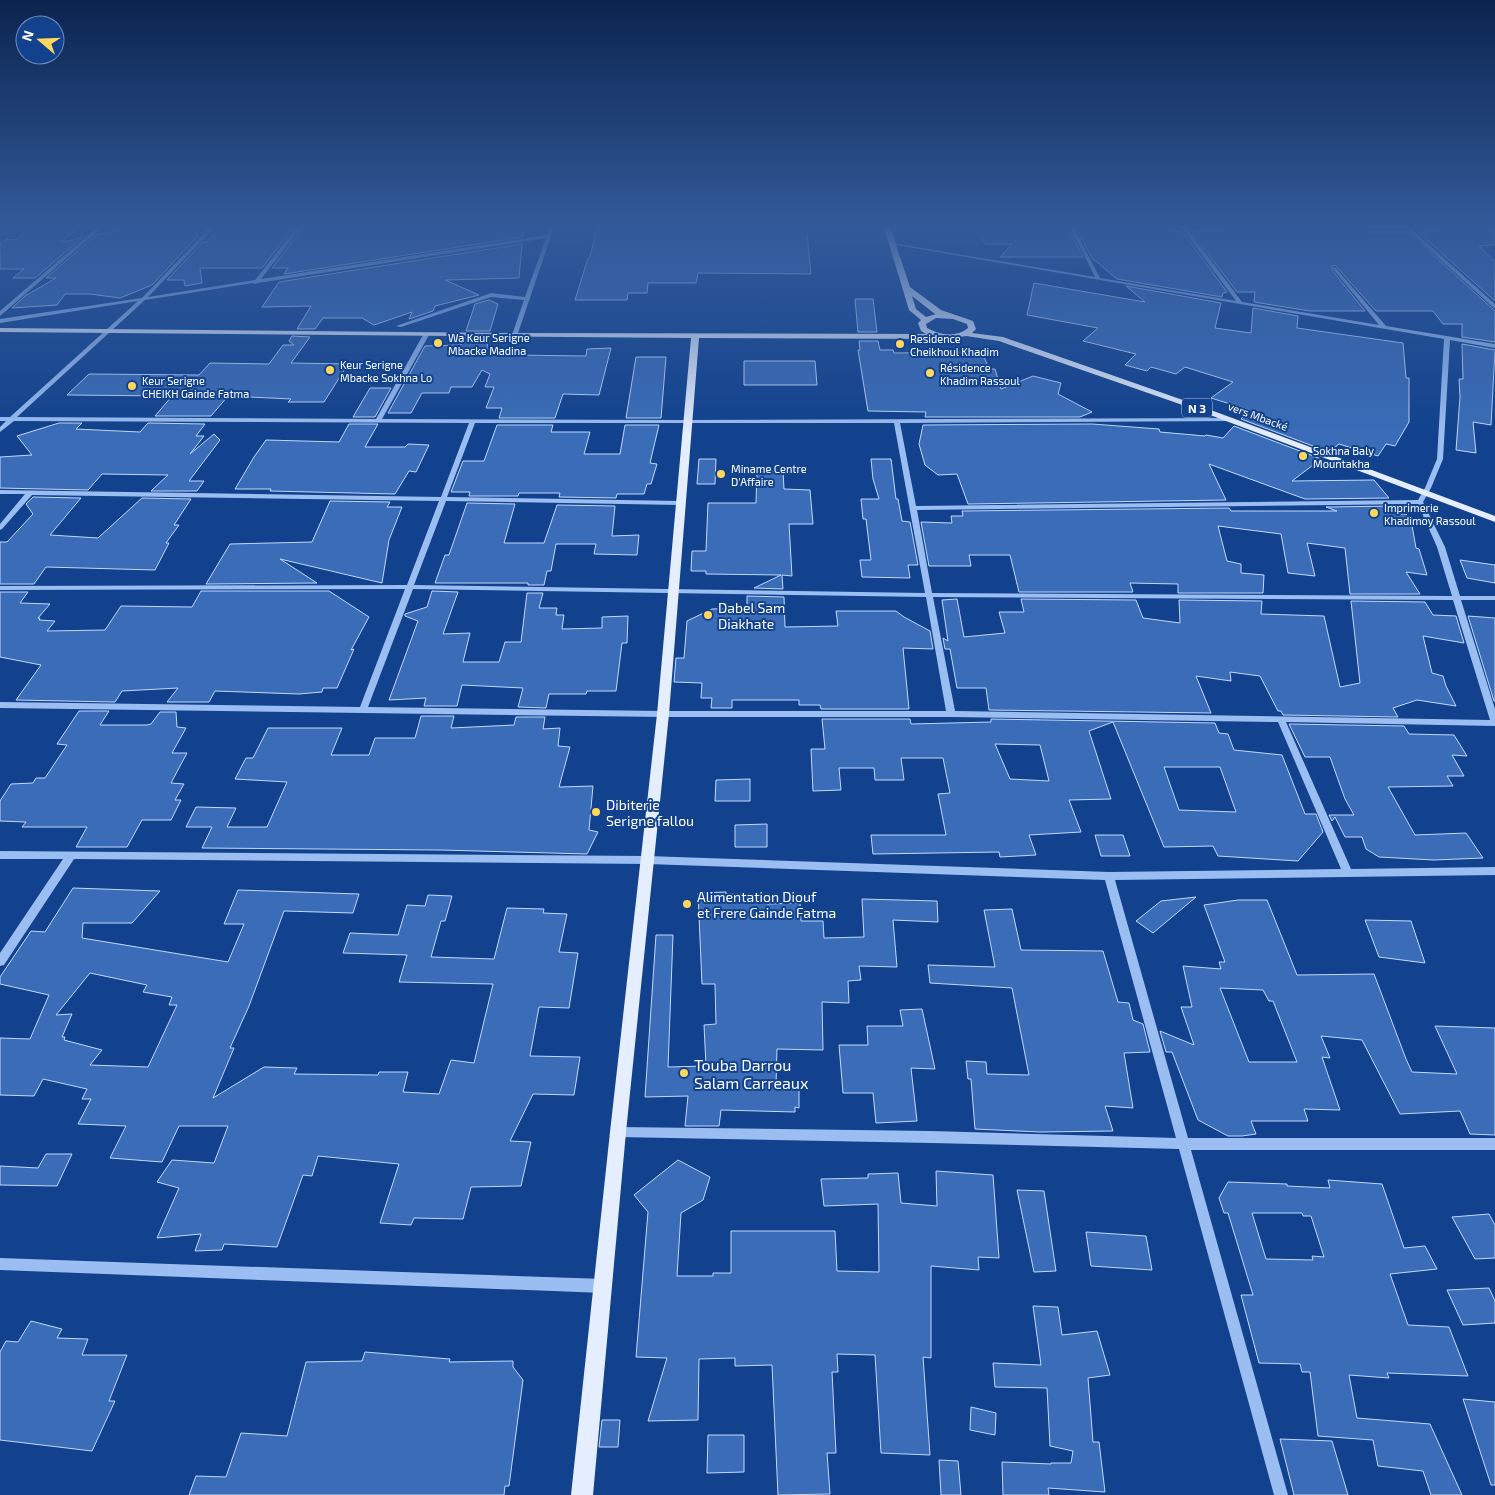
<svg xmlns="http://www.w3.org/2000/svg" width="1495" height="1495" viewBox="0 0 1495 1495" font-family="'Exo 2',sans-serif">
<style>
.building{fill:#3a6cb7;stroke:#c1d9fd;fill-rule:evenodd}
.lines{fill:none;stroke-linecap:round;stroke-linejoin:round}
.minor{fill:#9abef1;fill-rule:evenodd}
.major{fill:#e5eeff;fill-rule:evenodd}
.poi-dot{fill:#ffd75b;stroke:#12428d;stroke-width:2}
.labels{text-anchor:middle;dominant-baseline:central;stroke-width:4;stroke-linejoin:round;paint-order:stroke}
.far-poi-label{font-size:11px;fill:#fff;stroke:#12428d;text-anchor:start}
.far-street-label{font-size:11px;fill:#fff;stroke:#12428d}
.shield{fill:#12428d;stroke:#b8c6dd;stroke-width:1}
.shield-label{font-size:12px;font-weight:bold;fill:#fff}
.poi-label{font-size:14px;fill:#fff;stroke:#12428d;text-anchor:start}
.near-poi-label{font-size:16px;fill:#fff;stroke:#12428d;text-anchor:start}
</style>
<rect width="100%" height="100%" fill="#12428d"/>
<!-- building -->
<path class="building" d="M35,224H82L61,242L82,238L35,278H13L24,269H0V244L7,239L15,240Z
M146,224H184L191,230H195L198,236L152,285L120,298L90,294H65L57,305L12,308L25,296L56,278H46L96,235Z
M282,224H296L262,268H200L202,283L185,286L184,280H167L204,241L206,243L221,228L279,227Z
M306,224H524L523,237L284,274L288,268H272Z
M598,224H806L811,274L698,273L696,283H648L647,293H628L627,300H575L588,258L590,257Z
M1018,224H1066L1083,257H1000L1012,244H985L977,226H1018Z
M1074,224L1170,225L1174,231H1182L1227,292L1223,293L1222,297L1117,279L1092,258Z
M1278,226L1364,228L1368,232H1408L1495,311V342L1462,337V324H1443L1433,311H1376L1335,265L1332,266V270L1365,311H1310L1254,302L1255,292H1237L1191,231Z
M1439,228H1495V245L1479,246L1495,262V301L1418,232L1429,233L1426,230H1441Z
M522,244L519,278L445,280L479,295L435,306L433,311L409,319L412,312L374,325L362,318H323L315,329H297L311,306L262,307L279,282Z
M1034,283L1145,302L1126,286L1221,303L1215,328L1251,333L1253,308L1298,316L1297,328L1403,343L1406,378H1409V422L1395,446L1386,444L1378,456L1339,444L1329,452L1241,419L1249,410L1211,398L1233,382L1185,367L1176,374L1151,367L1147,371L1125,365L1136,354L1083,341L1098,328L1027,315Z
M855,299H873L877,332H858Z
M489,300L498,304L490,331H466L475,304Z
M292,336L310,337L291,363L348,364L324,402H288L291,399L228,396L211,416H155L172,396L67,395L89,374L199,375L210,363L269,364L283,345H294L289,341Z
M463,338H488L487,349H514L512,355L586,356L587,349L611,348L599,395L563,394L555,418H499L502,408H486L494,387H485L490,374L482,370L472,387H451L449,393H422L411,413H388L425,346L461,345Z
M859,341H878L880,350H893L894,353L982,352L989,369H995L1001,389L1033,376L1061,383L1058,394L1092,412L1080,417H925L926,412L868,411L858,350H860Z
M1462,344L1495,350L1491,425L1473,422L1476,453L1456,450L1460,397L1459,379H1463Z
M636,357H666L661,418H626Z
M744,361H815L817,385H744Z
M370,388H391L375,417H353Z
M59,423H82L76,429L140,432L148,423L205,424L196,436H204L190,454L214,434L220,440L189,481H204L197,491H151L168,475L102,474L88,490L0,488V457L32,455L17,436Z
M349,424H378L365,447H405L408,444L429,445L416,472L409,471L395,494L270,491L271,489H235L254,457L266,440L339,442Z
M1092,424L1159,429L1160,432L1205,436L1206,435L1223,438L1234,426L1321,459L1292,481L1374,480L1389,498L1305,499L1209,464L1226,500L968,504L957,474L938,475L925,465L919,444L923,425Z
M497,425H553L551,432H590L584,454H620L625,425H659L650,463L657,464L651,484H647L644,494H617L616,498L559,497L560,493H519L518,496H469L470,492H451L463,461H484Z
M699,459H716L715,484H697Z
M871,459H891L896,499H898L902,521L910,522L918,565H908L910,578L862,577L860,560H871L866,519H863L861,499H879L873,479Z
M757,471H783L784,489L810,490L813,524H789L792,576L782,575L783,589L754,588L781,575L706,574V571H691L692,551H706L708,503H756Z
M33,497L81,498L50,535L98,538L142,498L191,499L174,525H179L166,543H169L155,570L46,567L34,584H0V542H7L33,514L26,504Z
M330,501L390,502L387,507H402L389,540L382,583L280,559L317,583L206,584L230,544L312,542Z
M467,503L515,504L504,543H544L557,505L615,506L612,536L639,535L637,555L594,554L596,544H556L551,571H547L544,585H528V583H435L445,555H449Z
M1395,506L1401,514H1406L1411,520L1416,548L1419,549L1427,575L1406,572L1420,594H1350L1345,548L1307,543L1315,576L1288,573L1281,534L1218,526L1227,561L1241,564V573L1264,575L1263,593H1178V584L1130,583L1133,592H1019L1010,555H969L971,566H929L921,522L952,523L951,516H963L962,511L1229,508L1231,511H1337L1326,507Z
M1460,560L1495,565V583L1467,578Z
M201,591H329L369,617L351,650L354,649L337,688H323L322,692L299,694L215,691L209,702H167L178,688L122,691L115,702L16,700L41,665L0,657V592H28L20,603L50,604L38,618H40L39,620L55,621L47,631L105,630L121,606L192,607Z
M432,591L458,592L443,634L470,633L463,662H499L505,642H521L527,593H543L539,608H557L556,615H564L562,629L602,628V617L628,616L627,643H622L616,691H587L586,694H549L546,708L518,707L523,688L462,685L457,706H424L426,698L389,700L418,621L405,616V614L427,607Z
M747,596L784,597L785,627L838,626L836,611H896L904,617L930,631L933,649L903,648L909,709H821L820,705H799V700H732V708H711L712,698H701L702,683L674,682L676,658H684L687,621L712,609L747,608Z
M957,599L964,637L1005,633L999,612H1024L1021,599L1136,600L1143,618L1180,623L1179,600L1262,601L1261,614L1324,616L1340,687L1360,683L1351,601L1425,602L1433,615L1456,616L1464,643L1423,636L1432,673L1443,676L1446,686L1456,706L1417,700L1393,708L1398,717L1283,715L1281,711H1278L1260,676L1230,672L1231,681L1196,676L1211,713L989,710L986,688H957L950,649H945L943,638L948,641L942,600Z
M1468,616L1495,618V701H1494Z
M79,711H109L100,725H147L151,724L160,712H176L177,727L186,728L172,753H187L171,783L184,784L175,800H181L171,820H142L127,847H76L87,827H22L26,822L0,821V801L11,784L33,783L36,778H45L67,745L57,744Z
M421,716H454L451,728L514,725L516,717H545L543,729L560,728L558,746L570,747L559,787L593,786L589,830L598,832L587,854L440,850L202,848L212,827H186L196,807L236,808L227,827H267L287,782L235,779L246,758H253L268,728H342L331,755H369L375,738H415Z
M822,719H910L911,724L991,722V719L1215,723L1219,733L1228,734L1234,750L1282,755L1305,814H1316L1323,832L1298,861L1218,856L1213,846L1164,847L1113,722L1089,731L1111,799L1069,800L1081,832L1029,835L1036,855L1000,857L999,852L873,854L871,835H946L938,794L950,793L943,758H901L904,780H875L874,768H839L841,790L813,791L811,749H825ZM995,744L1040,745L1049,781L1010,779ZM1164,767H1220L1236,812L1179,810Z
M1289,724L1404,726L1409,734L1454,735L1467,756L1452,755L1464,776H1447L1453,786L1388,787L1415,835L1466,833L1483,858L1434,860L1379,857L1366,849L1362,837H1345L1335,817L1332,821L1329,815H1354L1345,799L1330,757H1305Z
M750,779V801H715L716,780Z
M767,824V847H735V825Z
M1095,835H1123L1130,856H1101Z
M73,888L160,891L132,923H83L82,938L228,962L244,924H224L238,890L359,894L353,913L284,911L249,1006L230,1048H234L213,1098L264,1067L297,1068L294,1074L378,1075L379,1072H408L403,1092L439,1094L451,1060L474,1063L493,984L399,982L407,955L343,953L350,933L398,935L407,905L425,906L428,895L452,896L445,921H441L431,957L494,959L507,908L544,909L543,913L567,914L559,952L578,953L569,1008L539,1007L530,1056L580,1057L574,1095L533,1094L510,1141L531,1142L521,1186L471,1187L463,1219L414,1218L411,1225L380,1223L399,1164L318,1156L312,1176L303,1175L277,1247L224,1244L222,1250L195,1251L201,1234L157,1238L179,1188L157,1182L172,1160L214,1163L228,1126H179L162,1162L110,1158L126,1126L78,1124L91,1099H82L87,1089L43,1079L34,1096L0,1095V1038L30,1039L49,995L0,984V977L31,931L45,932ZM90,973L147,985L143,992L172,997L169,1005H177L148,1067L90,1065L102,1050L64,1040L65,1037H62L72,1014L56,1015Z
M726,892V894H750V896H766L767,904L800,903L801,921H823L824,938L864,937L862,899L937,901L938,922L893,920L897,967L859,966L861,980L848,981L849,1003L822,1002L823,1050L777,1049L776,1087L799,1088V1108L795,1107V1112L721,1110L719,1126H685L688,1096L645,1097L656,935H673L668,1067L706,1066L704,1025L716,1024L715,984H702L698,893Z
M1196,897L1153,933L1136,921L1161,901Z
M1238,900H1267L1297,975L1374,974L1406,1059L1412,1072L1457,1074L1435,1026L1495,1028V1135L1470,1134L1460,1111L1400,1114L1362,1040L1321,1036L1330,1058L1322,1057L1340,1110L1304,1109L1308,1121H1251L1256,1134L1242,1136H1228L1198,1120L1172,1052H1166L1160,1031L1194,1045L1181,1007H1192L1183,966L1221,969L1219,962H1225L1204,905ZM1220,988L1263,990L1269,1001H1273L1297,1062H1249Z
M1012,909L1021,950L1103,951L1118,1002L1129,1003L1133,1020L1143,1024L1150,1052L1124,1053L1133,1108L1105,1106L1113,1131L1040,1132L975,1129L971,1079H968L966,1061L986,1062L987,1074L1029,1075L1012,988L930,983L928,965L995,967L984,910Z
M1365,920L1411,921L1425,963L1379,957Z
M922,1009L935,1069L911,1068L917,1121L876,1123L873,1093H843L839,1045H868L867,1026H903L900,1010Z
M46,1154H72L57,1186L0,1185V1166L38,1168Z
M678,1160L710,1177L703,1200L681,1213L677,1276H713V1273H731V1231H835L837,1271L879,1272L878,1204L824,1206L821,1179L868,1178V1174L898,1173L901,1203L937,1206L936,1171L993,1175L999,1258L978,1257L979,1270L931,1266V1358L923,1357L930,1455L881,1453L875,1355L837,1354L838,1372H832L836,1453H827L830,1494L778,1495L772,1365L735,1366V1358L699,1359L698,1420L648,1421L667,1358L636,1357L648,1212L634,1195Z
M1328,1180L1382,1184L1404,1248L1425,1246L1437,1269L1390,1274L1408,1325L1449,1327L1468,1376L1387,1373L1389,1378L1349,1375L1357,1418L1430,1424L1462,1495H1431L1423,1471L1378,1466L1373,1440L1318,1436L1310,1372H1302L1300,1364L1259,1363L1241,1295H1253L1228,1213H1224L1219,1198L1228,1182L1287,1184V1186L1330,1188ZM1252,1213H1302L1303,1216H1311L1324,1257L1312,1256L1313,1260L1266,1259Z
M1017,1190L1044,1191L1056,1271L1034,1272Z
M1489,1214L1495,1225V1258L1475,1259L1452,1217Z
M1086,1232L1146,1236L1152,1270L1091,1266Z
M1489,1288L1495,1301V1323L1463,1325L1447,1290Z
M1033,1306L1058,1307L1062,1335L1097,1331L1110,1375L1088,1378L1093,1442H1099L1105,1492L1048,1488L1049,1495H1003L1002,1462L1051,1464V1463H1071L1073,1451L1050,1446L1047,1388L995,1387L993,1363L1041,1365Z
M31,1321L62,1329L57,1338L88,1339L82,1355H127L109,1401H115L92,1451L0,1440V1352L6,1341L18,1342Z
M365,1352L450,1359L449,1362L513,1361V1367L523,1380L509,1486H505L504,1495H189L196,1476L226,1477L241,1433L287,1436L306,1362L362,1361Z
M1463,1399L1495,1402V1485H1491Z
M971,1407L996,1413L995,1435L970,1430Z
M602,1420H620L618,1447H599Z
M708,1435H744V1472L707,1473Z
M1280,1439L1332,1441L1348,1495H1294Z
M939,1460L958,1461L961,1495H941Z"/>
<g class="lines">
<!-- minor -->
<path class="minor" d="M101,224H106L0,316V311Z
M213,224H218L148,297L255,280L299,224H304L261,279L547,235L551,224H555L517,336L512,335L524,300L491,297L401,327L396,326L491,293L525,297L546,238L258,283L255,284L253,283L145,300L17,417L376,419L423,335L426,333L429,335L382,419L687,420L1232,418L1234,419V421L900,423L916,506L1418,500L1425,488L1437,459L1444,339L890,244L892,243L1095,277L1068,224H1072L1100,278L1236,301L1179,224H1184L1242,302L1379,325L1333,269V268L1335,267L1386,326L1495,344V348L1450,340L1443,459L1431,488L1423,502L1445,547L1460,596H1495V600H1461L1495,709V726L1286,722L1351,869L1495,867V875L1115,880L1188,1138H1495V1150H1191L1288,1495H1274L1179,1149L931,1143L618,1137L614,1136L612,1132L614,1128L618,1127L931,1131L1176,1138L1105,880L647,864L74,859L4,965L0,966V953L63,859H0V851L647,856L1109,872L1341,869L1278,722L951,717H663L0,708V702L360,707L405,589L0,590V586L407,585L439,501L32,495L2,529L0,530V524L25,494H0V490L441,497L469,423L14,421L0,432V427L6,421H0V417H10L138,301L0,323V319L142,298ZM475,423H894L925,593L414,585L446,501L680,505L683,503L680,501L447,497ZM1418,504L1437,547L1452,596L932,593L917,510ZM413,589L926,597L946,711H663L368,707ZM933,597L1453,600L1490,720L955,711Z
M1401,224H1406L1495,304V309Z
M0,1258L604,1279L609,1281L611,1286L609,1291L604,1293L0,1270Z"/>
<!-- major -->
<path class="major" d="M883,224H889L910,287L941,310L973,321L976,329L972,333L1003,337L1200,406L1495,516V522L1194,409L999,341L966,336L948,339L699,338L669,714L626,1132L593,1495H571L610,1132L657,714L691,338L0,332V328L515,333L926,334L921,331L918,323L921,320L909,310ZM912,296L935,314H936L926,317L916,309ZM936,318L953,319L967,324L968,328C956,338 940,335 927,328L926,324Z"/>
</g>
<!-- sky -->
<linearGradient id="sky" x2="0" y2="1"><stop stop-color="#0a244e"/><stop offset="0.52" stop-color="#335a9a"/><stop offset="1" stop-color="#335a9a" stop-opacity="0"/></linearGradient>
<rect width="1495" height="434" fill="url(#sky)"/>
<!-- markers -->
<g class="poi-dot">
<circle cx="438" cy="343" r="5"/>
<circle cx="900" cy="344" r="5"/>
<circle cx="330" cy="370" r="5"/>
<circle cx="930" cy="373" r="5"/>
<circle cx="132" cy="386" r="5"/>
<circle cx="1303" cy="456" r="5"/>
<circle cx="721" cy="474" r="5"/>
<circle cx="1374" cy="513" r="5"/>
<circle cx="708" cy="615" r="5"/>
<circle cx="596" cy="812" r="5"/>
<circle cx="687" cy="904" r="5"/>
<circle cx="684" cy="1073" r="5"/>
</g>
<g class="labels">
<!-- far-poi labels -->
<g class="far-poi-label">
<text x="448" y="337">Wa Keur Serigne<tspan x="448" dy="13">Mbacke Madina</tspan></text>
<text x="910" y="338">Residence<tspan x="910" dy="13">Cheikhoul Khadim</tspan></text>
<text x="340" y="364">Keur Serigne<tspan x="340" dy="13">Mbacke Sokhna Lo</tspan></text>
<text x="940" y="367">Résidence<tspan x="940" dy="13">Khadim Rassoul</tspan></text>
<text x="142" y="380">Keur Serigne<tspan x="142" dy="13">CHEIKH Gainde Fatma</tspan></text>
<text x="1313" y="450">Sokhna Baly<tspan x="1313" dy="13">Mountakha</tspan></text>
<text x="731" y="468">Miname Centre<tspan x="731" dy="13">D'Affaire</tspan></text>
<text x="1384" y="507">Imprimerie<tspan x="1384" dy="13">Khadimoy Rassoul</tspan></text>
</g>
<!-- far-street labels -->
<g class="far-street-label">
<text transform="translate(1258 416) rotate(20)">vers Mbacké</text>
</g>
<!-- shield labels -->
<rect class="shield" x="1182" y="398.5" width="30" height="19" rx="4"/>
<g class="shield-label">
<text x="1197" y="408">N 3</text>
</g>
<!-- poi labels -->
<g class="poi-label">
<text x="718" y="607">Dabel Sam<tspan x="718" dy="16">Diakhate</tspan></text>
<text x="606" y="804">Dibiterie<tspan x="606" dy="16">Serigne fallou</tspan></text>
<text x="697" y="896">Alimentation Diouf<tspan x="697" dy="16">et Frere Gainde Fatma</tspan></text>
</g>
<!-- near-poi labels -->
<g class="near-poi-label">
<text x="694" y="1064">Touba Darrou<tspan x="694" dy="18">Salam Carreaux</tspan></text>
</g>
</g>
<!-- north arrow -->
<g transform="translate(40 40) rotate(289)"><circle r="24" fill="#12428d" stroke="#718ebb"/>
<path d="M0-4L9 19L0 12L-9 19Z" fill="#ffd75b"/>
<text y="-8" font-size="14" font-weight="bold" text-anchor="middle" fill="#ffffff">N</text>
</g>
</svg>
